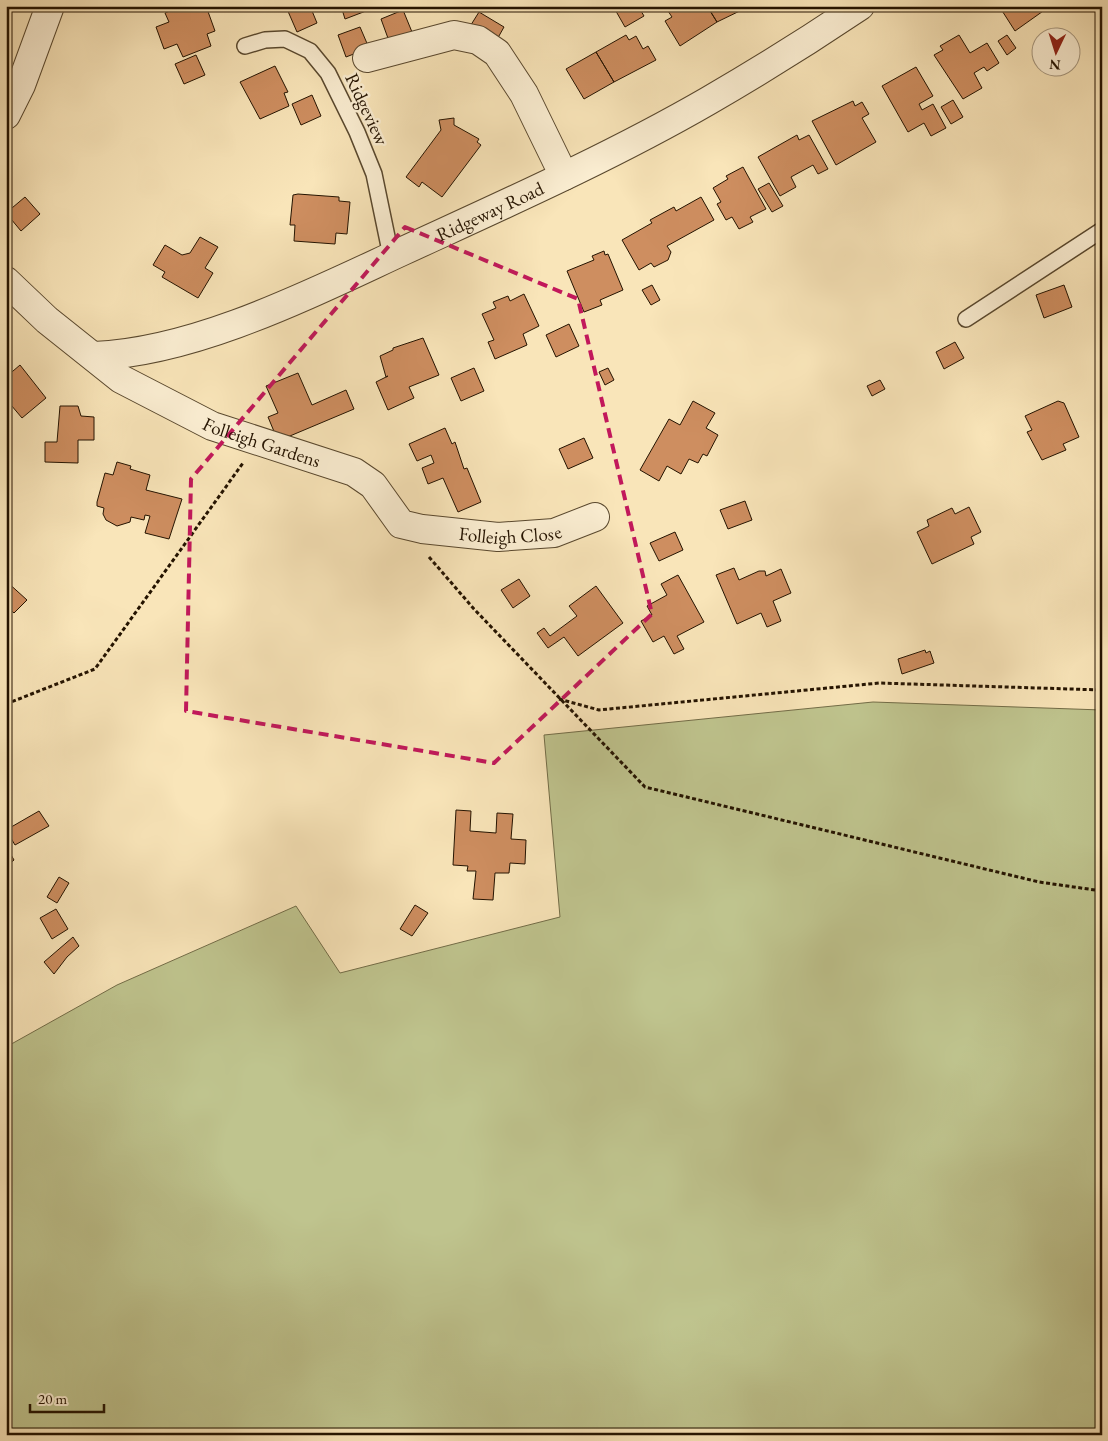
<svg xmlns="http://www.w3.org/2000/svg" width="1108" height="1441" viewBox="0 0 1108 1441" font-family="'EB Garamond',serif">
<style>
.green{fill:#bfc48e;stroke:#726c47}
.building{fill:#ce8e60;stroke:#241300}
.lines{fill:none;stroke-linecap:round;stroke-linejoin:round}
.lane-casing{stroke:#59482e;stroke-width:18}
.street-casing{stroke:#59482e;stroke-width:30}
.path{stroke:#241300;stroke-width:3;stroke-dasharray:4 2.5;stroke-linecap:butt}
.lane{stroke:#fbeed2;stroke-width:15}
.street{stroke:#fbeed2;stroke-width:28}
.marked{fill:none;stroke:#c2185b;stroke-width:4;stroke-dasharray:10 6;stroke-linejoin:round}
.labels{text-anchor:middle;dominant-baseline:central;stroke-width:5;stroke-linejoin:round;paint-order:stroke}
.street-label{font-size:19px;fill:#241300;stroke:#fbeed2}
</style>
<rect width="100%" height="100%" fill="#f9e5b9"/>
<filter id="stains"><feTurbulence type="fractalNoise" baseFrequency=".004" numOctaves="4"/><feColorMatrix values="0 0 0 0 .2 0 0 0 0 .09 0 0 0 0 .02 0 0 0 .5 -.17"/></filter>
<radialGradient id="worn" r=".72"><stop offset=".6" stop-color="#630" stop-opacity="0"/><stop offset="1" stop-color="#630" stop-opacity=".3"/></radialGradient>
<!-- green -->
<path class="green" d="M873,702L1102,710V1435H6V1047L117,985L296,906L340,973L560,917L544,735Z"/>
<!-- building -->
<path class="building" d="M181,6V8L206,6L215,31L207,34L211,46L183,57L177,44L164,49L156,27L169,22L165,13Z
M294,6H310L317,23L297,32L287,9Z
M341,6H371L365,8L366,11L345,19Z
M613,6H638L644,16L625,27Z
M677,6H707L717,22L680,46L665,21L672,17L668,11Z
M707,6H750L717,22Z
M999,6H1044L1046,9L1015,31Z
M403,10L412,32L389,41L381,19Z
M479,12L504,27L495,43L469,28Z
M360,27L369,48L346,57L338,35Z
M626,35L629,40L636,36L643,49L648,46L656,60L614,82L596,52Z
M959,35L970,53L987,43L999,63L987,71L984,67L974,73L982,88L963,99L934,55L943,50L940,46Z
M1007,35L1016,48L1007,55L998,41Z
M596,52L614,82L584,99L566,69Z
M196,55L205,75L184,84L175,64Z
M275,66L288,92L284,93L289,106L260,119L240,82Z
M916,67L933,96L919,104L922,110L933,104L946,128L931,136L924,123L908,132L882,86Z
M312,95L321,116L301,125L292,104Z
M953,100L963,117L951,124L941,107Z
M853,101L855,106L862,102L869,114L862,118L876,142L836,165L812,121Z
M454,118V125L479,139L477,142L481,145L442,197L422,182L419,187L406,177L441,130L439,120Z
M797,135L799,140L809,135L828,169L818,174L813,165L791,177L796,187L780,196L758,157Z
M743,167L766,209L750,217L753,222L739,229L732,217L726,220L717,204L721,202L713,188L728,179L726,176Z
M769,183L783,206L772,212L758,189Z
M298,194L339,197V201L350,202L347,234L336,233L335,244L294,241L295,225H290L293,195Z
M25,197L40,214L21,231L6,213Z
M701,197L714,220L667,246L671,252L668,260L654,267L651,263L639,270L622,240L652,223L650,220L674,207L676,211Z
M200,237L218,247L205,268L213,273L198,298L162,277L165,272L153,265L165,245L182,255L190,253Z
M604,251L605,255L608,254L623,290L600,300L602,305L584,312L567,271L594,260L592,256Z
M652,285L660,300L651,305L642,290Z
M1064,285L1072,307L1044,318L1036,295Z
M524,294L539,326L523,334L527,345L495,359L488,342L494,340L482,314L496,308L493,302L508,296L510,301Z
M569,324L579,346L556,357L546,335Z
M423,338L439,375L409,387L414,398L388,410L376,382L388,376L386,377L380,356L393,350V348Z
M955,342L964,358L944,369L936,352Z
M20,365L46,398L22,418L11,405L6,410V377Z
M474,368L484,391L461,401L451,378Z
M608,368L614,380L605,385L599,372Z
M298,373L312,405L346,390L354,409L278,441L268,417L278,413L266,386Z
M880,380L885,389L872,396L867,386Z
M693,401L715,413L706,428L718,435L707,456L703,454L698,463L689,459L681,474L667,466L659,481L640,470L669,419L680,425Z
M1058,401L1064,403L1079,437L1063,444L1066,450L1042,460L1027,432L1032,430L1025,416Z
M60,406H78L81,416L94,417V440H78V463L45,462V442H57Z
M445,428L452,444L455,442L464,469L467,468L481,502L458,512L443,478L428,484L422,468L434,463L431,455L417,461L409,444Z
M584,438L593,458L568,469L559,449Z
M117,462L131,466L130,469L150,475L146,490L182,499L169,539L145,533L150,516L145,515L144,520L131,517L130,522L117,526L106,520L103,514L104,508L97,506V502L105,473L113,475Z
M745,501L752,520L728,529L720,510Z
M969,507L981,532L971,537L974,544L932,564L917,532L929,526L927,520L952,508L955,514Z
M675,532L683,550L659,561L650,543Z
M734,568L739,580L759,571H765L766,576L781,569L791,593L773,601L781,621L767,627L761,613L737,624L716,575Z
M678,575L704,622L677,636L684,649L674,654L664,636L653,642L641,621L652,615L647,606L667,595L661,584Z
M519,579L530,596L513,608L501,590Z
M6,581L27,600L14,613L6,606Z
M596,586L623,623L578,656L564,637L548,648L537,633L544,628L550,636L577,616L569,606Z
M925,650L926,653L930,651L934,663L902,674L898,659Z
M456,810L471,811L470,831L496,833L497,813L513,814L511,839L526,840L525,864L510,863L509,873H495L493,900L473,899L476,871H467L468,866L453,865Z
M39,811L49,826L15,845L6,830Z
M6,846L14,860L6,867Z
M59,877L69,883L57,903L47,897Z
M415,905L428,913L412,936L400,929Z
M56,909L68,929L52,939L40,918Z
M73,937L79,946L67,957L54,974L44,962Z"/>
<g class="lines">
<!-- lane casing -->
<g class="lane-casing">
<path id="lane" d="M245,46L265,40L285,39L310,51L328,73L357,132L374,174L391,256
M966,319L1102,230"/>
</g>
<!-- street casing -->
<g class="street-casing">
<g id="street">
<path d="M367,58L454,35L478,40L497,53L524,94L564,176"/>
<path d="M6,115L21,85L50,6"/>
<path id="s1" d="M6,281L47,320L121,379L212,426L354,472L373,485L401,524L422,529L498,537L554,533L595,517"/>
<path id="s2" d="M94,356C196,352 310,294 403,251C505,204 611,157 708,101C760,71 811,39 860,6"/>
</g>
</g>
<!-- path -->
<path class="path" d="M429,557L474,609L645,787L1039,882L1102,891
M559,699L599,710L879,683L1102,690
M6,704L95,669L243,463"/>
<!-- lane -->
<use href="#lane" class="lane"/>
<!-- street -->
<use href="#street" class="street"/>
</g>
<!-- marked area -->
<path class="marked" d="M405,227L578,299L652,614L494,763L186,711L191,479Z"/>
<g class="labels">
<!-- street labels -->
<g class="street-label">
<text transform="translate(367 109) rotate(65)">Ridgeview</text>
<text stroke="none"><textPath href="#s2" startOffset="424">Ridgeway Road</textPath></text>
<text stroke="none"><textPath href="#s1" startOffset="306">Folleigh Gardens</textPath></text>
<text stroke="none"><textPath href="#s1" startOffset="584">Folleigh Close</textPath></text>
</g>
</g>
<!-- margin -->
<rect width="1108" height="1441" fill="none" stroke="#f9e5b9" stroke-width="25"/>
<rect x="8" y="8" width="1093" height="1426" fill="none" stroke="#241300" stroke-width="2.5"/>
<rect x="12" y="12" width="1083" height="1416" fill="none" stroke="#241300"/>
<!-- north arrow -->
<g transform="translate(1056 52) rotate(184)"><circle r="24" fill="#fbeed2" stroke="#a5967e"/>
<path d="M0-4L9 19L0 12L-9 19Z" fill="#8f2418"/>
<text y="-8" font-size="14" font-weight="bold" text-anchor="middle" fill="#241300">N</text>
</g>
<!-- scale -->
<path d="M30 1404v8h74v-8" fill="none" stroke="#241300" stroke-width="2.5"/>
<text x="38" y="1404" font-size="15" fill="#241300" stroke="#fbeed2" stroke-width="4" paint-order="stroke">20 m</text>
<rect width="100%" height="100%" filter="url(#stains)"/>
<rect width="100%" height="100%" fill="url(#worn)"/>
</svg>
